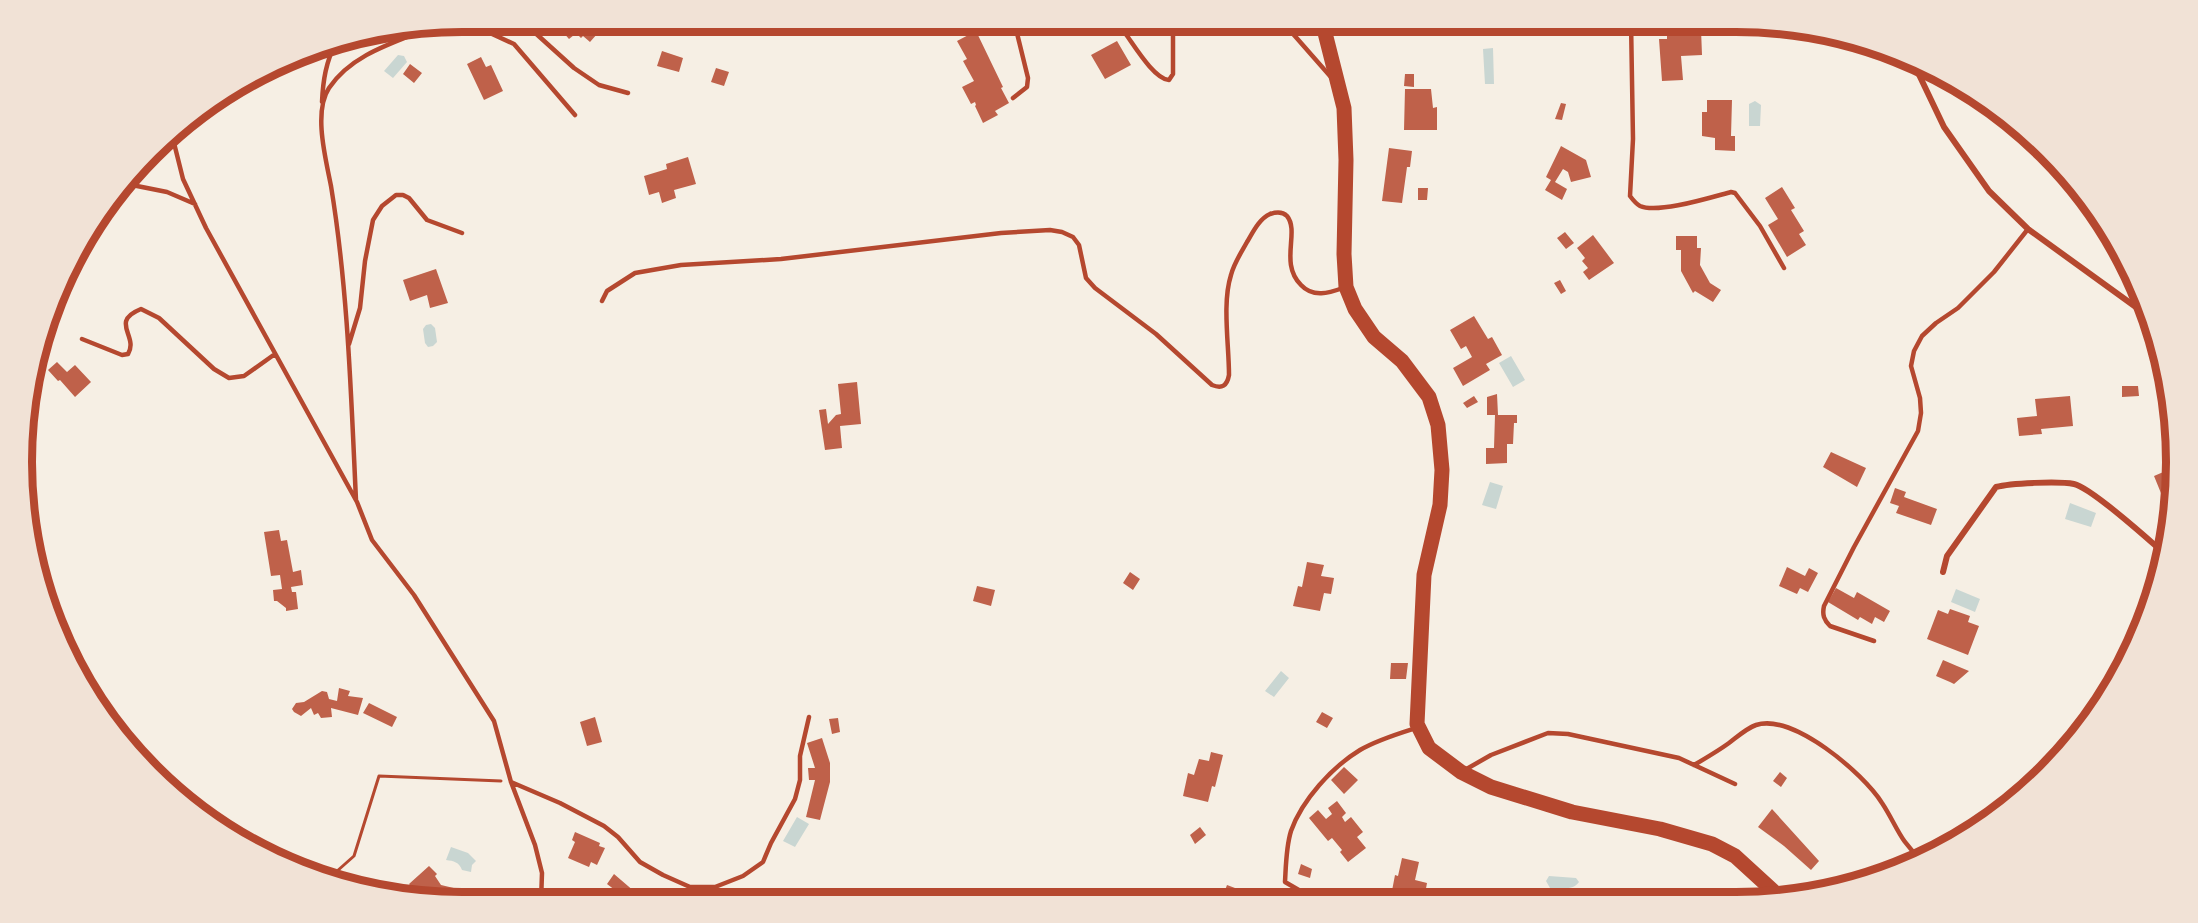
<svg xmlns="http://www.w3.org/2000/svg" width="2198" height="923" viewBox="0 0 2198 923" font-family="'Space Grotesk',sans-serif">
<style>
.water{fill:#c9d6d2}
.building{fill:#bf614a}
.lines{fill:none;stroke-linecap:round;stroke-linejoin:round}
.path{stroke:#b5482f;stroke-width:3}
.service{stroke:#b5482f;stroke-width:4.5}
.minor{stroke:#b5482f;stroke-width:6}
.primary{stroke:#b5482f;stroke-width:15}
.rim{fill:none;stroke:#b5482f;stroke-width:8}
</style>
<rect width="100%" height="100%" fill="#f6efe4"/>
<!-- water -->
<path class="water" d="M1493,48L1494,84H1485L1483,49Z
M398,55L404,56L407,62L393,78L384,71Z
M1755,101L1761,105L1760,126H1749V104Z
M431,324L435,328L437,342L433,346L428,347L425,343L423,329L426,325Z
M1511,356L1525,380L1513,387L1499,363Z
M1490,482L1503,486L1496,509L1482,505Z
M2070,503L2096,513L2091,527L2065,519Z
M1956,589L1980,599L1975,612L1951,602Z
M1281,671L1289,678L1274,697L1265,691Z
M797,817L809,824L795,847L783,841Z
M451,847L468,853L476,861L472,865L471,872L462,870C459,862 454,861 446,860Z
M1549,876L1576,878L1579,882C1573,891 1560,888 1550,888L1546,881Z"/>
<!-- building -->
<path class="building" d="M579,21H601L605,25L590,42L583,36L581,38L575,32L582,24Z
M1646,21H1655L1656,31L1647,32Z
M567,27L574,35L569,39L562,31Z
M1701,29L1702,55L1681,56L1683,80L1662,81L1659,39H1667V32Z
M976,31L1003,87L1001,88L1009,103L995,111L998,115L983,123L975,106L976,105L975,102L971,104L962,87L974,81L963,61L967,59L957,41Z
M1117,41L1131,65L1105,79L1091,55Z
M662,51L683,58L679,72L657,66Z
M481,57L486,67L491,65L503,91L484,100L467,64Z
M410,64L422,73L414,83L403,74Z
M716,68L729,72L724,86L711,82Z
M1405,74H1414V87L1404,86Z
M1405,89H1431L1433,108L1437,107V130H1404Z
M1707,100H1732L1731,136H1735V151L1715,150V138L1702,136V112H1707Z
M1561,103L1566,104L1562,120L1555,119Z
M1561,146L1586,160L1591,177L1571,182L1568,172L1563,169L1555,182L1567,189L1562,200L1545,190L1551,180L1546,177Z
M1389,148L1412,151L1410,167H1407L1402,203L1382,201Z
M688,157L696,184L674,190L676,198L662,203L659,192L649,195L644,176L667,169L666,164Z
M1782,187L1795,208L1791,210L1804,231L1799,234L1806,245L1787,257L1768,225L1778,219L1765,198Z
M1418,188H1428L1427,200H1418Z
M1565,232L1574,243L1566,249L1557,238Z
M1593,235L1614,263L1589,280L1583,272L1588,268L1582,261L1585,258L1577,248Z
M1676,236H1697V248H1701L1700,265L1710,283L1721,290L1713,302L1695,291L1693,293L1681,271V250H1676Z
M436,269L448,303L430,308L427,295L410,301L403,280Z
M1560,280L1566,291L1561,294L1554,283Z
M1474,316L1488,339L1492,337L1502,355L1486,364L1490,370L1463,386L1453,368L1472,357L1466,346L1461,349L1450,330Z
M57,362L67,372L75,365L91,382L75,397L60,380L58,381L48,370Z
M857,382L861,424L840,426L842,448L825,450L819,410L826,409L828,424L836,415L841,414L838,384Z
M2122,386H2138L2139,396L2122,397Z
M1497,394L1498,415H1517V423H1514L1513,444H1507V463L1486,464V448H1494L1495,415H1487V397Z
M1474,396L1478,402L1467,408L1463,403Z
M2070,396L2073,426L2041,429L2042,434L2019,436L2017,418L2037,416L2035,399Z
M1831,452L1866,468L1857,487L1823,467Z
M2175,467L2173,517L2166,520L2161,508L2165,503L2154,476Z
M1895,488L1906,492L1904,497L1937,509L1931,525L1896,513L1899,506L1890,503Z
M279,530L281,541L287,540L293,572L301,570L303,585L291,587L292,592H296L298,609L286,611V608L277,601H274L273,590L282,589L280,575L271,576L264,532Z
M1307,562L1324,565L1321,576L1334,578L1331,594L1324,593L1320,611L1293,606L1298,586L1302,587Z
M1787,567L1805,576L1809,568L1818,573L1808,592L1800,588L1797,594L1779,586Z
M1130,572L1140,579L1133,590L1123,583Z
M977,586L995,590L991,606L973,601Z
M1836,588L1854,598L1857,592L1890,611L1884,622L1875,617L1872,624L1860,617L1858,620L1828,602Z
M1950,609L1970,616L1968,622L1979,626L1968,655L1927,639L1938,610L1948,614Z
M1943,660L1957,666L1969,671L1954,684L1950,682L1936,676Z
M1391,663H1408L1406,679H1390Z
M339,688L350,691L348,696L363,698L358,715L331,708L332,717L321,718L318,713L314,715L311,708L301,716L294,712L292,709L296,703L304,702L322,691L327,692L329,699L337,701Z
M369,703L397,717L392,727L363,713Z
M1322,712L1333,718L1327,728L1316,722Z
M595,717L602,742L587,746L580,722Z
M838,718L840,732L832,734L829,719Z
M822,738L830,763V782L820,820L806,817L815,780H809L808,768H815L807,743Z
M1211,752L1223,755L1215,787L1212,786L1208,802L1183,796L1188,773L1194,775L1199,759L1209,761Z
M1344,767L1358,780L1344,794L1331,780Z
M1780,772L1787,778L1781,787L1773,781Z
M1337,801L1346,813L1342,817L1345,822L1351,817L1363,832L1357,837L1366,848L1348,862L1340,852L1342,850L1332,838L1328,841L1309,818L1318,810L1326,819L1332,814L1328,808Z
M1772,809L1819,861L1811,870L1784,846L1758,827Z
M1200,827L1206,835L1195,844L1190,835Z
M575,832L600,843L599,846L605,848L597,865L591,862L589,867L568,858L575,842L572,840Z
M1402,858L1419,862L1415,880L1427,883L1425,894L1443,899H1370L1372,890L1391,896L1395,875L1398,876Z
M1301,864L1312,869L1310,878L1298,874Z
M429,866L437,874L435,876L441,885L479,894L477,902H462L418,895L409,884Z
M614,874L635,892L628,900L607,884Z
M394,883L395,891L384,889L383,885Z
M1227,885L1235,888L1232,896L1224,893Z
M1481,895L1507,897V899H1481Z"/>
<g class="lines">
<!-- path -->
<path class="path" d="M327,880L354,856L379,776L501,781"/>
<!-- service -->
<path class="service" d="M522,21L574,68L599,85L628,93
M1285,21L1294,35L1330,76
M1631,21L1633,139L1630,196C1633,200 1636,204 1640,206C1658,214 1712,197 1731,192L1735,193L1760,226L1784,268
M447,23L477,27L514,44L575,115
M1125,33C1134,45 1154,79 1169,80L1173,74V21
M1013,98L1027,87L1028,78L1014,21
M322,102C323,80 326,62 336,42
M171,131L183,179L206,228L357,502L372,540L414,595L494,721L511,782L535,845L542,873L541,902
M127,184L167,192L195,204
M602,301L607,291L635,273L681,265L781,259L1001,233L1050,230L1062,232L1073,237L1079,245L1086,278L1095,288L1156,334L1212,385C1222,389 1227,386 1229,375C1229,345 1222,303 1231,275C1234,263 1241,253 1247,242C1253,232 1259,219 1270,214C1276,212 1282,211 1287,216C1300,232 1279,263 1301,285C1313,298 1329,293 1343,288
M82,339L122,355L128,354C139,336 109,322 141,309L159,318L214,369L229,378L244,376L275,354
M349,344L360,308L365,261L373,220L382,206L396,195H403L409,198L427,220L462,233
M356,500C351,395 348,289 331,186C326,160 313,112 329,88C353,52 400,41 437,25
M1874,641L1830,626C1824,620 1822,615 1824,606L1854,547L1918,431L1921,413L1920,398L1911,366L1914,351L1922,336L1936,323L1958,308L1994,272L2028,229
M1694,765C1706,758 1718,751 1729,743C1737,737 1747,728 1756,725C1793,713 1863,773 1882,803C1896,824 1900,842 1921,859
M1463,771L1491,755L1548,733L1568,734L1679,758L1735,784
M511,782L560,803L604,826L618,837L640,862L663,875L690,887H715L743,876L763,862L771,843L795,799L800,780V756L809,717
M1316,900L1285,882C1286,865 1286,847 1291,831C1302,800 1332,767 1360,750C1377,740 1397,734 1416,728"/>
<!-- minor -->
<path class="minor" d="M1912,60L1944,127L1989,191L2028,229L2151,318
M1943,572L1947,556L1996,487C2010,483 2059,481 2074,484C2092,488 2149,540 2165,554"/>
<!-- primary -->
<path class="primary" d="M1322,21L1344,108L1346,160L1344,254L1346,287L1355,309L1374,337L1402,361L1429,397L1438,425L1442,470L1440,505L1424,575L1417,724L1429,748L1461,772L1491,787L1572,812L1660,829L1712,844L1735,856L1781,898"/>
</g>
<!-- crop -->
<path d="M0 0H2198V923H0ZM462 32H1736A430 430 0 0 1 2166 462V462A430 430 0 0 1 1736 892H462A430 430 0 0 1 32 462V462A430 430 0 0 1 462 32Z" fill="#f1e2d6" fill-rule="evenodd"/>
<path class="rim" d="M462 32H1736A430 430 0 0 1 2166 462V462A430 430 0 0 1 1736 892H462A430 430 0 0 1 32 462V462A430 430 0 0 1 462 32Z"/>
</svg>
